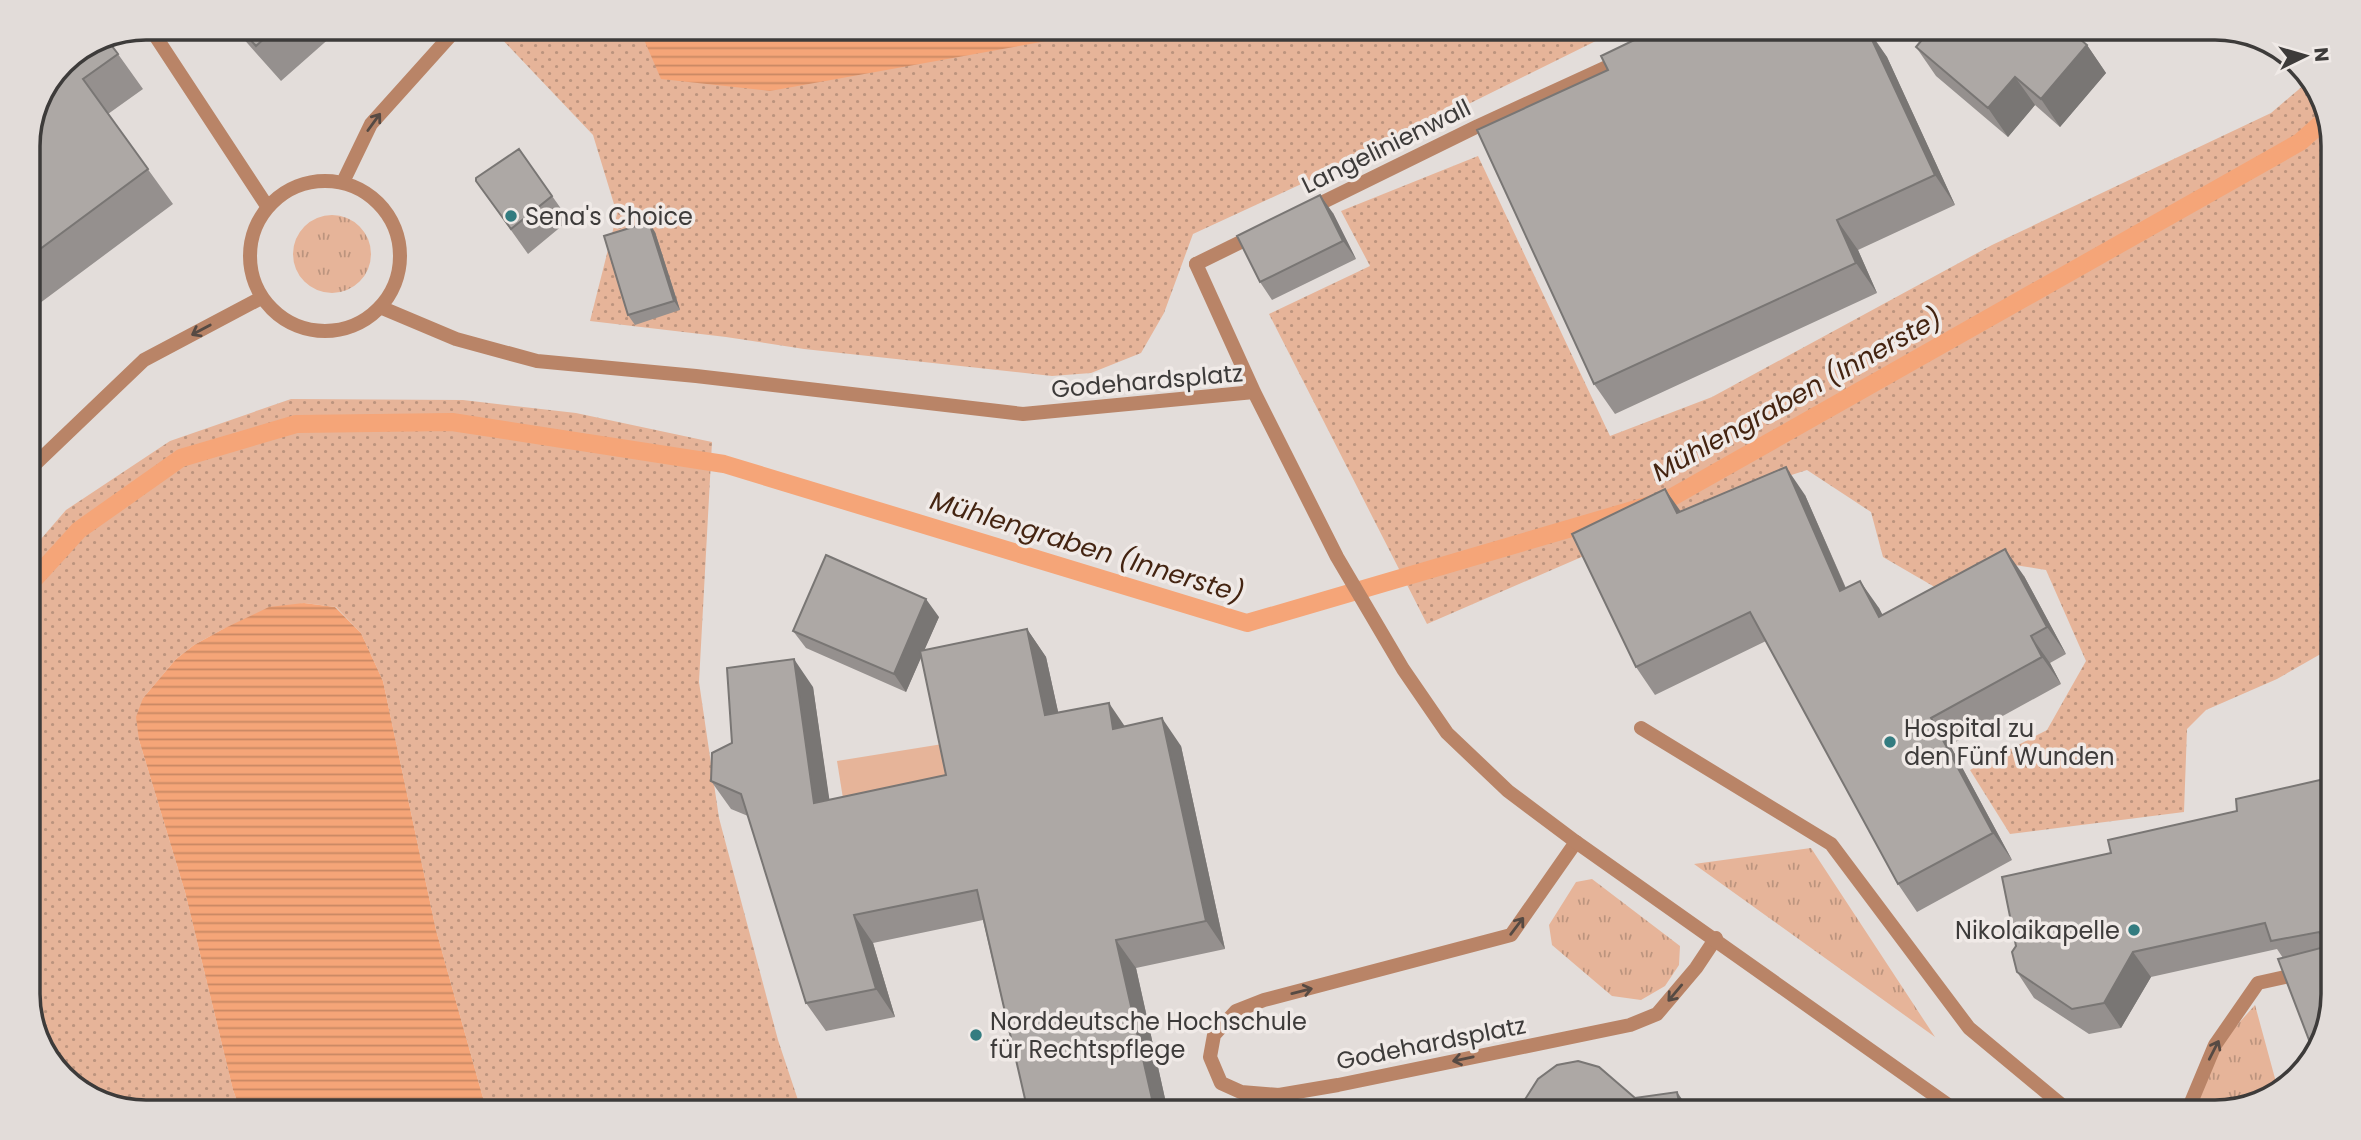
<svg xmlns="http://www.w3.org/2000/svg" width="2361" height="1140" viewBox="0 0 2361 1140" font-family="Poppins,sans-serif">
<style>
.grass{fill:url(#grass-tufts)}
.park{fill:url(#park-dots)}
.pitch{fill:#e6b499}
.water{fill:url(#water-rules)}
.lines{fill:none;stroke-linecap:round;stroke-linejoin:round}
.stream{stroke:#f5a578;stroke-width:18}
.lane{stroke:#b98467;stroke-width:14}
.street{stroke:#b98467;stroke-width:14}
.wall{fill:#95908e}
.shaded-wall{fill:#797674}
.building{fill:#ada8a5;stroke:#797674;stroke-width:2}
.oneway{stroke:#564a43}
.poi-dot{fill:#337c80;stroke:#f0eae7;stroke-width:2.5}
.labels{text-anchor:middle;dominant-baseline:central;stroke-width:7;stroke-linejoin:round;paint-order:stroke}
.street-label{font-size:24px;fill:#3d3b3a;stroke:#f0eae7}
.poi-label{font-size:24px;fill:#3d3b3a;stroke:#f0eae7;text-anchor:start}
.water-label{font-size:26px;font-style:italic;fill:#442411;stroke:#f0eae7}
.rim{fill:none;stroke:#3d3b3a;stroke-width:3.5}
</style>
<defs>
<pattern id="grass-tufts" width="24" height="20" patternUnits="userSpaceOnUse" patternTransform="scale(1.75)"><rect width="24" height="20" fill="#e6b499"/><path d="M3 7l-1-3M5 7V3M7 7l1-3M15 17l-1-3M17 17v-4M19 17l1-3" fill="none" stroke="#bc947e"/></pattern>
<pattern id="park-dots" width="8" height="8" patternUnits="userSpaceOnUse" patternTransform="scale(1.75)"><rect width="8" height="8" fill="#e6b499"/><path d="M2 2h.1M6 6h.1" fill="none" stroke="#bc947e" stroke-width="1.8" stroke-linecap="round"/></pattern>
<pattern id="water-rules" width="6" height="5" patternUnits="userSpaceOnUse" patternTransform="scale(1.75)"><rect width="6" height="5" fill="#f5a578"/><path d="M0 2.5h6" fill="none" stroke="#c88863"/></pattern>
</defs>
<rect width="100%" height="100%" fill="#e3ddda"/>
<!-- grass -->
<path class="grass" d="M293 254a39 39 0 1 1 78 0a39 39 0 1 1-78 0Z
M1811,848L1935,1037L1694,864Z
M1592,879L1680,946L1679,965L1665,986L1641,1000L1612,996L1552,945L1549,925L1576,882Z
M2255,1005L2279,1093L2215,1112H2193L2220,1044Z"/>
<!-- park -->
<path class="park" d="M1616,31L1388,144L1193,234L1164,313L1141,353L1091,373L1052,376L804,349L726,337L590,321L617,214L593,135L498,35Z
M2311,79L2333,139V647L2277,679L2206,710L2187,729L2184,812L2010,834L1970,770L2047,730L2086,661L2046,570L2008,564L1945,593L1883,557L1871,512L1807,470L1713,500L1427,624L1269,314L1370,266L1341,211L1478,156L1610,436L1712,397L1992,245L2271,113Z
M291,399L463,400L576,413L712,442L699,682L719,818L778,1040L802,1112H487L436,930L383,681L361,633L336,607L304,603L223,629L194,645L176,659L143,698L139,740L185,892L233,1090L241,1112H146L94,1100L48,1060L28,1002V554L66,510L170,441Z
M1778,1108L1878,1111L1880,1112H1779Z"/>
<!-- pitch -->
<path class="pitch" d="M955,742L964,798L846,817L837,761Z"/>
<!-- water -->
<path class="water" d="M1091,33L770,91L661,79L642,35Z
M304,603L335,607L361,633L383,681L436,930L487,1112H241L233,1090L185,892L139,740L136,717L143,698L176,659L194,645L223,629L269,607Z"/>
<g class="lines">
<!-- stream -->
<path class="stream" d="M28,586L79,530L181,458L296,424L452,422L724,464L1247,623L1667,500L2300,142L2326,119"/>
<!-- lane -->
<path class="lane" d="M1307,210L1478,126L1624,59
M1196,264L1257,234
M1641,728L1831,844L1969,1028L2070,1112
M1576,842L1511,935L1264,1000L1236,1011L1214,1035L1210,1057L1221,1083L1241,1092L1279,1095L1338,1085L1630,1025L1657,1014L1696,968L1716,938"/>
<!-- street -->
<path class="street" d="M156,37L267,206
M250 256a75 75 0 1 1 150 0a75 75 0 1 1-150 0Z
M343,182L371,124L451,35
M1196,264L1254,392L1337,557L1403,669L1447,733L1508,791L1576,842L1958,1112
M380,307L456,339L537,361L696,376L1023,414L1254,392
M28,471L144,360L261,298
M2187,1112L2215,1045L2258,983L2303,973"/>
</g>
<!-- wall -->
<path class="wall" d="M1868,29L1887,57L1955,205L1858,250L1877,293L1615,414L1594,384L1608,70L1655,30H1847L1850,35Z
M241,36H332L281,81Z
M2087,45L2106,73L2060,127L2035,105L2008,137L1936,76L1916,47Z
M118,54L143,89L108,114L173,204L32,309L40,321L28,332V139L63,62Z
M519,149L569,220L528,254L476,181Z
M1333,213L1356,259L1272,300L1260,282Z
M655,232L680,310L635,325L628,315Z
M1805,495L1846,588L1879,608L1882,615L2024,576L2066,654L2050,663L2061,684L1950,745L2012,860L1917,912L1898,884L1766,641L1655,695L1636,667L1681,512Z
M939,617L924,650L1027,629L1046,657L1058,712L1125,726L1181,746L1225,949L1136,968L1168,1112H1028L983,920L873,943L895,1017L826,1031L806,1003L748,816L731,809L711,781L732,743L813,687L829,800L946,775L921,657L906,692L806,648L793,631Z
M2333,777V994L2283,958L2277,949L2151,977L2121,1028L2089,1034L2034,998L2017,972L2111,853L2237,811Z"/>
<!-- shaded-wall -->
<path class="shaded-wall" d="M1867,29L1887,57L1955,205L1935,175Z
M1840,30H1847L1865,68L1844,38Z
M2087,45L2106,73L2060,127L2041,99Z
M2015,77L2035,105L2008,137L1988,108Z
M1320,195L1333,213L1356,259L1343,241Z
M1837,220L1858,250L1877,293L1856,263Z
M649,222L655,232L680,310L674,301Z
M1786,467L1805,495L1859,619L1840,591Z
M1665,489L1684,516L1677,513Z
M2005,549L2024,576L2066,654L2047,627Z
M1860,581L1879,608L1898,644L1879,617Z
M926,599L939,617L906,692L894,674Z
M1027,629L1046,657L1065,743L1045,715Z
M2031,636L2050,663L2061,684L2042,657Z
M794,659L813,687L834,831L814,803Z
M1109,703L1128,731L1113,729Z
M1162,718L1181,746L1225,949L1206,921Z
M1931,718L1950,745L2012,860L1993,833Z
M854,915L873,943L895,1017L876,989Z
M1116,940L1136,968L1168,1112H1155Z
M2133,952L2151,977L2121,1028L2104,1003Z
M1677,1092L1691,1112H1681Z"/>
<!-- building -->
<path class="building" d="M1862,29H1867L1935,175L1837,220L1856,263L1594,384L1477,130L1608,70L1601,56L1655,30H1840L1844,38Z
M1931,29H2068L2087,45L2041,99L2015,77L1988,108L1916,47Z
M247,36H267L256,46Z
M101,37H105L118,54L83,79L148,169L28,258V139L63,62Z
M519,149L552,196L511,229L476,181V178Z
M1320,195L1343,241L1260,282L1237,236Z
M649,222L674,301L628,315L604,236Z
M1786,467L1840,591L1860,581L1879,617L2005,549L2047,627L2031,636L2042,657L1931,718L1993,833L1898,884L1750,612L1636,667L1572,534L1665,489L1677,513Z
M826,555L926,599L894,674L793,631Z
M1027,629L1045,715L1109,703L1113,729L1162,718L1206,921L1116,940L1155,1112H1028L977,890L854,915L876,989L806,1003L741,794L711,781L712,753L732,743L727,668L794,659L814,803L946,775L920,651Z
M2333,777V994L2321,1046L2314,1053L2278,959L2321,948L2325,940L2319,932L2271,941L2265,923L2133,952L2104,1003L2072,1009L2017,972L2012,952L2016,946L2002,877L2111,853L2108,840L2237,811L2236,799Z
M1578,1061L1599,1067L1635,1098L1677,1092L1681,1112H1517L1538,1079L1557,1065Z"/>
<!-- one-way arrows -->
<defs><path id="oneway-shaft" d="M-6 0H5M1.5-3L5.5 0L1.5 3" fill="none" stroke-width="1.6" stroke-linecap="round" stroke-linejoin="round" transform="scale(1.75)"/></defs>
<g class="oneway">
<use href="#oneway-shaft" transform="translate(374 122) rotate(-54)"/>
<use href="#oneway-shaft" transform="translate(201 330) rotate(152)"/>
<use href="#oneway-shaft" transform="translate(1517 926) rotate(-53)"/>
<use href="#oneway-shaft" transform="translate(1302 991) rotate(-14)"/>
<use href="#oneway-shaft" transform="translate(1675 993) rotate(130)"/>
<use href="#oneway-shaft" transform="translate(2214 1050) rotate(-63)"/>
<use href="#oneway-shaft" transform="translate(1463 1059) rotate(168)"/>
</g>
<!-- markers -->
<g class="poi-dot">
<circle cx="511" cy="216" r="7"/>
<circle cx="1890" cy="742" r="7"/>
<circle cx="2134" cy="930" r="7"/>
<circle cx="976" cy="1035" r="7"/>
</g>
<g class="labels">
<!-- street labels -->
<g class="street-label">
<text transform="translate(1386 146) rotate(-26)">Langelinienwall</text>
<text transform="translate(1147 381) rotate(-5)">Godehardsplatz</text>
<text transform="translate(1431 1043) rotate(-11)">Godehardsplatz</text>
</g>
<!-- poi labels -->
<g class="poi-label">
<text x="525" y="216">Sena's Choice</text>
<text x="1904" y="728">Hospital zu<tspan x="1904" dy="28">den Fünf Wunden</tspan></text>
<text x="2120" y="930" text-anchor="end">Nikolaikapelle</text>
<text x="990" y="1021">Norddeutsche Hochschule<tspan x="990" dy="28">für Rechtspflege</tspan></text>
</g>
<!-- water labels -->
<g class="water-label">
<text transform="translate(1797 395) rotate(-29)">Mühlengraben (Innerste)</text>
<text transform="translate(1087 547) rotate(17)">Mühlengraben (Innerste)</text>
</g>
</g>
<!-- crop -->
<path d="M0 0H2361V1140H0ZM146 40H2215A106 106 0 0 1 2321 146V994A106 106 0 0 1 2215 1100H146A106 106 0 0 1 40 994V146A106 106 0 0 1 146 40Z" fill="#e2dcd9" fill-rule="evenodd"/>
<path class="rim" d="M146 40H2215A106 106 0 0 1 2321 146V994A106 106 0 0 1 2215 1100H146A106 106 0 0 1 40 994V146A106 106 0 0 1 146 40Z"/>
<!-- north arrow -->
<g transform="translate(2305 56) rotate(85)" stroke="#f0eae7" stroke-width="5" paint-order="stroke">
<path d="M0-5L12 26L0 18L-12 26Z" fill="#3d3b3a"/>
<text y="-10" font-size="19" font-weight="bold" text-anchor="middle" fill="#3d3b3a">N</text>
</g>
</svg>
